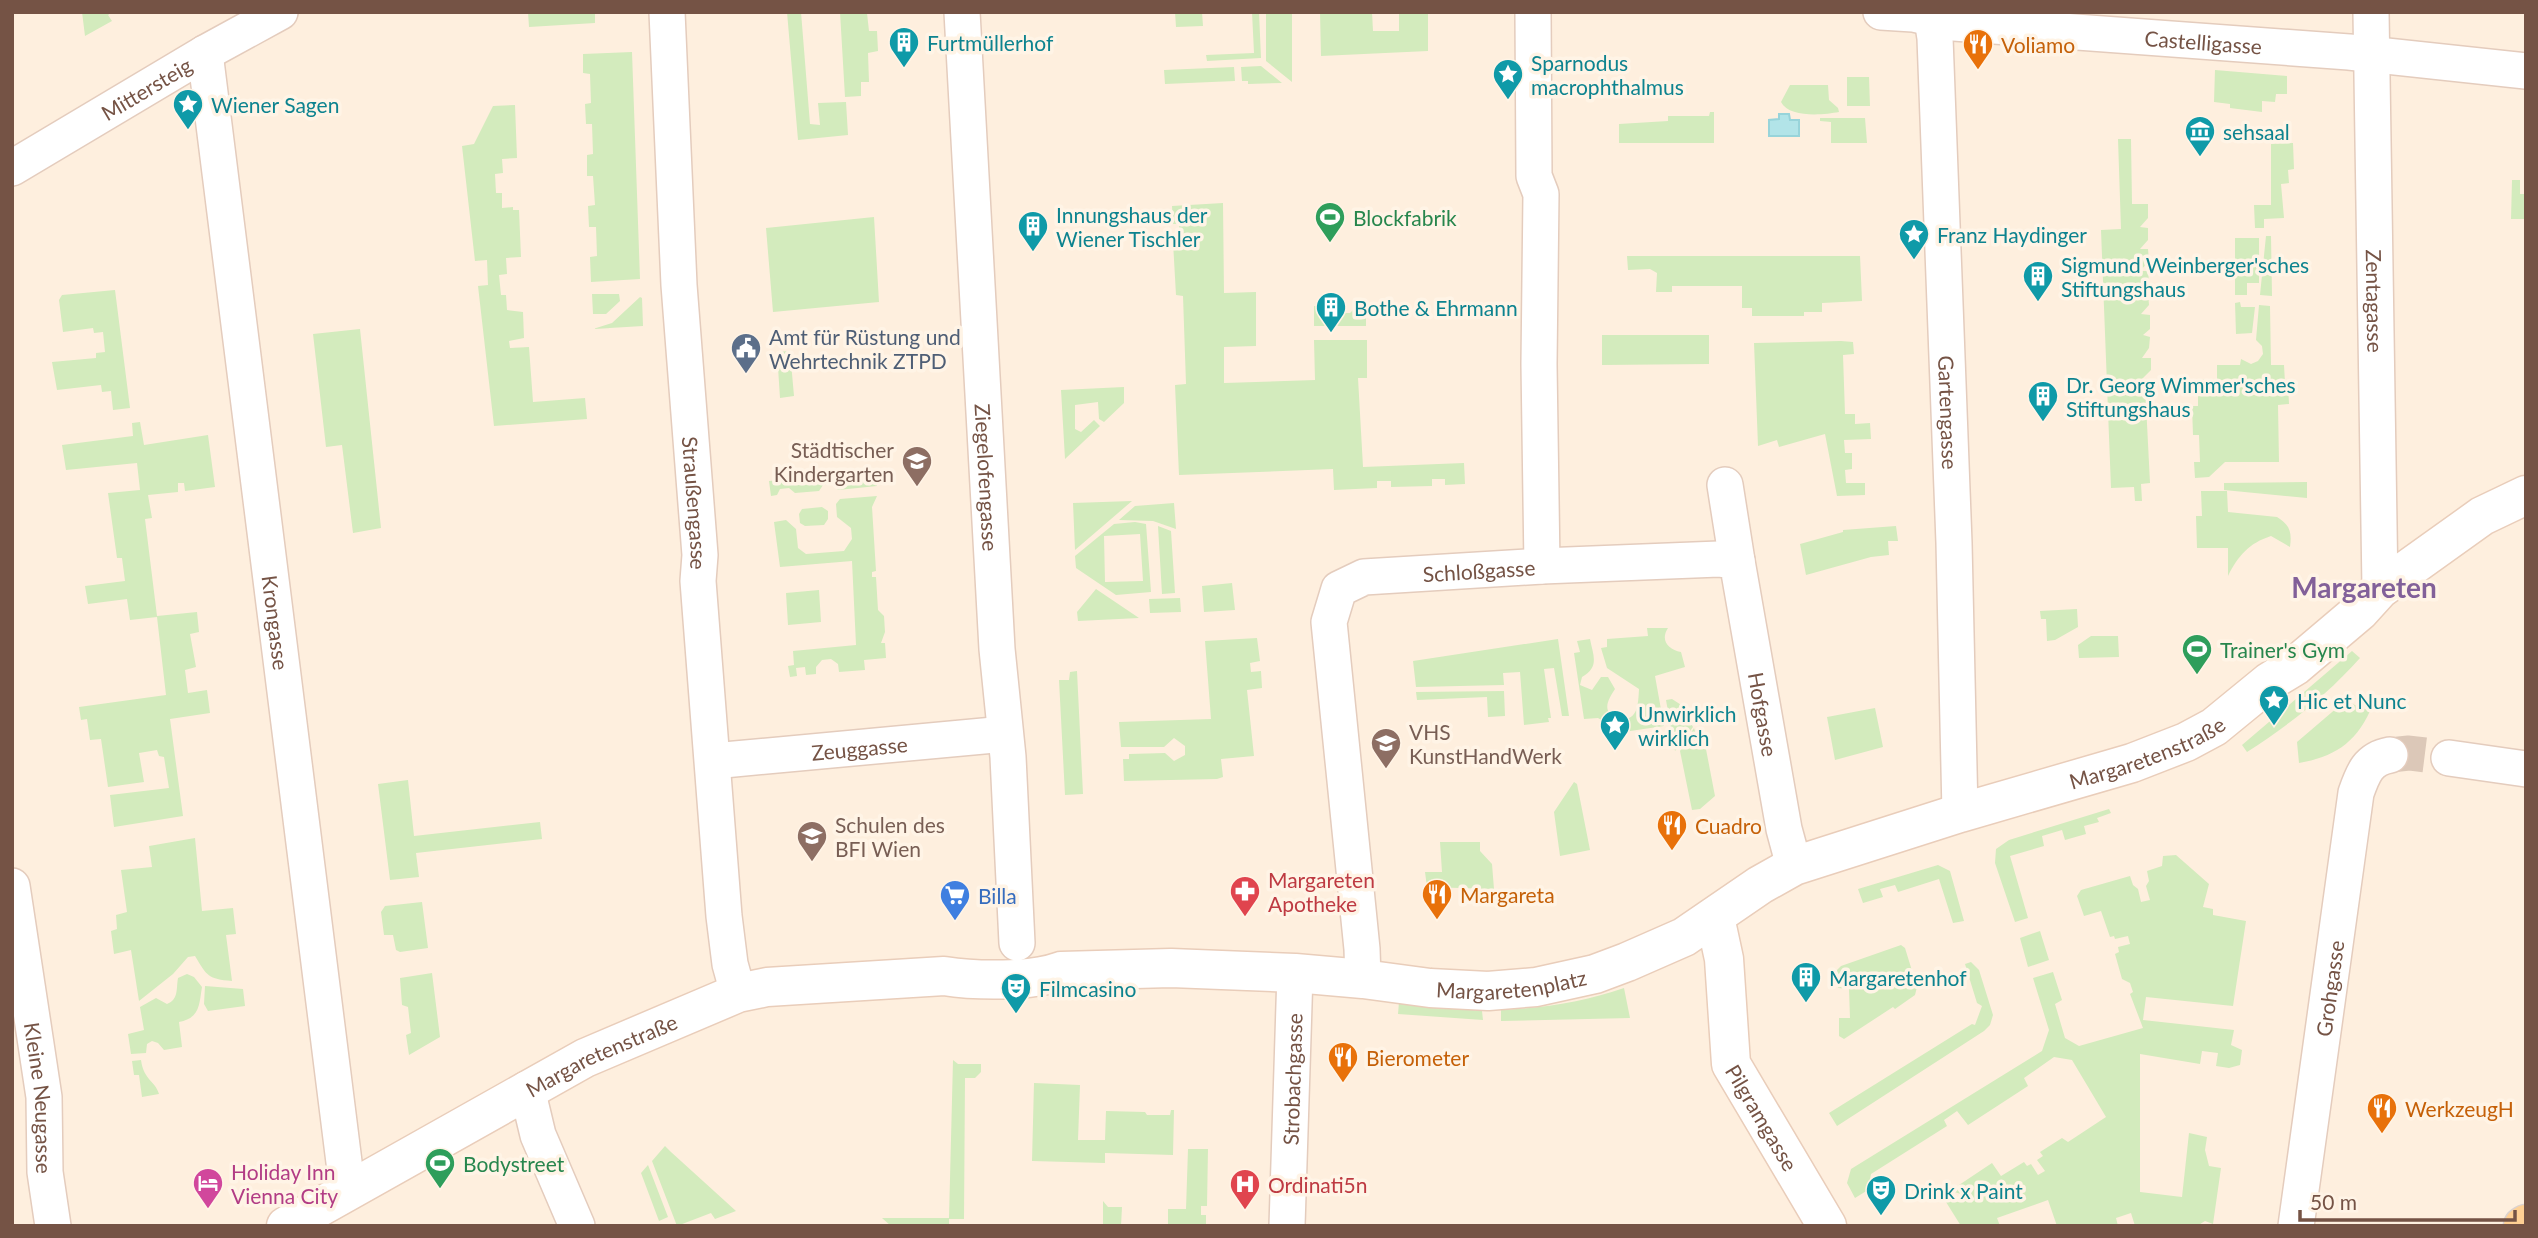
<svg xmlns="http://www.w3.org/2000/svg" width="2538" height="1238" viewBox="0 0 2538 1238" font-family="Lato,sans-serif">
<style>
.green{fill:#d3ebbd;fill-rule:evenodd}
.water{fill:#b2e4e8;stroke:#98d4da;stroke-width:2}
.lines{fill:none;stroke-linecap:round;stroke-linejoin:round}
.street-tunnel{stroke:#dcc8b8;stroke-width:35;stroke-dasharray:35 18;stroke-linecap:butt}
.street-casing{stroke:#e4ccbd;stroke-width:38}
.secondary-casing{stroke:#e9cdba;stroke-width:41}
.primary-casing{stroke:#dbd2cf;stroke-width:41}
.street{stroke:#fff;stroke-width:35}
.secondary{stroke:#fff;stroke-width:38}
.primary{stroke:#ffd094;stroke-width:38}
.labels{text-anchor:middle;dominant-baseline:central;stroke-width:7;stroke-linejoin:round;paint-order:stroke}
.culture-label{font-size:21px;fill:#0d838f;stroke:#fff4e6;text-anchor:start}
.street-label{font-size:21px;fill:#755345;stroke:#fff4e6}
.food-label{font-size:21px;fill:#c56008;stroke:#fff4e6;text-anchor:start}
.leisure-label{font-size:21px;fill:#27864d;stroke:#fff4e6;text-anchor:start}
.service-label{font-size:21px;fill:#4e5e75;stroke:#fff4e6;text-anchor:start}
.education-label{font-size:21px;fill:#785e54;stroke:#fff4e6;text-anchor:start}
.health-label{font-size:21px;fill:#be3a42;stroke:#fff4e6;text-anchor:start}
.shop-label{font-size:21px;fill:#366cbe;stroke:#fff4e6;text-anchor:start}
.hotel-label{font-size:21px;fill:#b23c85;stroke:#fff4e6;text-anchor:start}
.district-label{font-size:28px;font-weight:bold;fill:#826099;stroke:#fff4e6}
</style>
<rect width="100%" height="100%" fill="#feefde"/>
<!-- green -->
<path class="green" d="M82,12H112L108,15L112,21L85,36Z
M528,12H595V23L529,27Z
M787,12H801L810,124L820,125L818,103L846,102L848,135L798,140Z
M840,12H877L867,13L869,31H877L878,51L868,53L869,82H861V96L845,97Z
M1175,12H1202L1203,26L1176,27Z
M1252,12H1259L1261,58L1207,61L1206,55L1254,53Z
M1266,12H1292V82L1266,61Z
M1320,12H1372L1373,31H1399V12H1428V51L1321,56Z
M632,52L640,279L591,282L590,257L597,256L596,227H589L588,206L595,205L593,176H587V155L593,154L592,124H586L585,104L591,103L590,74L583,73V54Z
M1261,66L1282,83L1248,84V81H1242L1241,67Z
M1234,67L1235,81L1165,84L1164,70Z
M2215,70L2287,76V94H2276L2275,102L2262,101V112L2230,108V104L2214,102Z
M1847,77H1869L1870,106H1847Z
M1790,85H1828L1829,100L1838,108L1839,112C1823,115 1789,118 1781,102Z
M515,105L517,158L502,159L503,173L495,174L496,193H502V208L513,207V210H519L521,257L506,258L507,274L499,275L501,295H506L507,310L523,312L524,338L509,341L510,348L529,347L533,402L585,398L587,419L494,426L478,286L488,285L487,260L475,261L462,146L474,144L493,106Z
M1710,112H1714V143H1619V124L1668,121V116H1709Z
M1820,118H1865L1867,143H1831V122L1820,121Z
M2118,139H2131L2132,204H2148V218L2140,227L2148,228V240L2140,249H2148L2149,261L2140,271H2148L2149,282L2140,292L2148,293L2149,305L2141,314L2150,315V329L2143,335L2150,337L2149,348L2142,358H2151V370L2142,379L2151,380L2153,403L2146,404L2150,483L2141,484L2142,501H2135L2134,487L2111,488L2101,230L2121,229Z
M2293,143L2294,169L2288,170L2289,183L2281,184L2284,218L2264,219V228H2255L2254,205H2271V144Z
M2512,180H2520V194H2526V219H2511Z
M1223,203L1224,293L1256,292V346L1224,347V383L1315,380L1314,340H1367V378H1358L1363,467L1464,463L1465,484L1445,485V479H1432V486L1391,487V481H1377V488L1334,490L1333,469L1179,475L1175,385L1186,384L1183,296L1176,295L1173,242H1180L1179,224H1173L1172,206Z
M874,217L879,302L773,312L766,228Z
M2266,236H2271L2272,296L2260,295Z
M2235,238H2259V283H2247V295H2235Z
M1627,256H1860L1862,301L1822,303V312H1804V316H1752V308H1742V286H1672V292H1656L1657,273L1650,269L1628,270Z
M115,290L130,408L113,410L111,391L102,392L101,385L57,390L52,362L96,358V353L105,352L103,332L94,333L93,328L63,332L59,300L62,295Z
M592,294H619L620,301L606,314H593Z
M640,297L642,298L643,326L593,329L612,323Z
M2240,302L2241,307H2255L2252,333L2236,334L2235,303Z
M2259,305L2270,306L2271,365H2284L2285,383L2288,384L2289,404L2278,405L2279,462H2225L2209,477L2195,478L2194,462H2200L2199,435H2193L2192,406H2198V379H2217V365H2240L2241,359L2251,364L2258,361L2263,354L2262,346L2256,340Z
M1314,306L1322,307L1328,313H1350L1356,307L1366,306V326H1314Z
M360,329L381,528L353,533L342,445L326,447L313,334Z
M1602,335H1709V364L1602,365Z
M1841,341L1853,342L1854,354L1843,355L1845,414H1855V424L1870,423L1871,439L1844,440L1845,453H1852V469L1845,470L1846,483H1865V495L1837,496L1825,434L1779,447L1777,440L1758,446L1754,343Z
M790,351L794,396L780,398L777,352Z
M1124,387V403L1104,422L1099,419L1098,402L1075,405V429L1081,432L1094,420L1100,426L1065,459L1061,390Z
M140,422L144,445L208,435L215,487L185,491L184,483H178V492L148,495L152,518L145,519L157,616L197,612L199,632L190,634L196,667L185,670L188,693L207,690L210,713L170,719L183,816L114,827L110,795L169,788L164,757L159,756L157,750L139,753L144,782L108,787L101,739L90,740L87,719L81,720L79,707L166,695L157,617L130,620L127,599L88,604L85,586L125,581L122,558H117L108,493L140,490L137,463L66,470L62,445L133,436L132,423Z
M876,471L877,486L838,490L833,484L823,485L819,491L795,493L789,488L780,489L777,495L771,496L769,481Z
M2307,482V498L2224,490V483Z
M2201,491H2227L2228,512L2277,517C2290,525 2292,532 2290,547L2271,536C2249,543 2238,556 2228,576V548H2197L2196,516H2202Z
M877,496L872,507L876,571L872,572V577H876L878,610L884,616L885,632L881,643H885L886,658L864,660L865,670L839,672L838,664L831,659L822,660L816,667V674L806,675L805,667L796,668L797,676L790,677L788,666L794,665L793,651L856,645L852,561L780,567L774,522L786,520L796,529L798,548L806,554L844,551L852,539L851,528L837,517L836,504L840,499Z
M1132,501L1075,550L1073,503Z
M1174,503L1176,529L1153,521L1119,520L1135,506Z
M822,507L828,511V519L824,525L805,526L800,523L799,514L802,509Z
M1135,522L1146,524L1151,592L1116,595L1076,568L1075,556L1114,524ZM1140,534L1143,581L1105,582L1104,536Z
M1158,526L1171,531L1175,593L1162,594Z
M1896,526L1898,541H1888L1889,555L1871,557L1806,575L1800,544L1843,532V530Z
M1232,583L1235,610L1204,612L1202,586Z
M1096,589L1139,618L1078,621L1077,612Z
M819,590L821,622L788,625L786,593Z
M1180,598L1181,612L1150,613L1149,599Z
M2077,609L2078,627L2055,640L2047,641L2046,619H2041L2040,611Z
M1647,628H1668C1660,640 1668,650 1681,652L1685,667L1655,676L1664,726L1610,734L1608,724L1598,718L1584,719L1574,653L1580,652L1577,641L1590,639C1593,655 1600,667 1582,677L1580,685L1592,690L1601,677H1608L1615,689C1608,700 1601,711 1617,719C1638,722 1638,706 1639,689L1607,668L1601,648L1607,647V639L1648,636Z
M2091,636H2118L2119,657L2079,658L2078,645Z
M1257,638L1260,661L1250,663L1251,672L1261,671L1262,688L1247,690L1254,756L1221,759L1223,777L1217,779L1124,781L1123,759H1129V754L1165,753L1174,761L1185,755V746L1174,738L1164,747H1121L1119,722L1211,719L1205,641Z
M1558,639L1569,716H1562L1554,668L1544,669L1551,718H1548L1549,722L1524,725L1520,672L1503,673L1504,685L1416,687L1413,661Z
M2352,651L2360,658C2326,696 2289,725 2247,752L2242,745Z
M1077,671L1083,794L1065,795L1059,680H1069L1070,672Z
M1504,691L1505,716L1488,717L1487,697L1417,700L1416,692Z
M1672,699L1692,712L1689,720L1693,727L1675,751L1666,700Z
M2345,701L2370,711C2355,744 2333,757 2299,763L2297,742Z
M1875,708L1883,747L1835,760L1827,717Z
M1694,728L1699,745L1705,744L1715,796L1700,809L1692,810L1680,751Z
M408,780L414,836L540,822L542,839L416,853L419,877L390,880L378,784Z
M1574,782L1577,784L1590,850L1560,856L1554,812Z
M2109,809L2111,813L2097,818L2099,822L2084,826L2086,834L2065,840L2062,830L2042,836L2044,846L2010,856L2028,918L2015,922L1995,863L1996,849L2009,840Z
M195,838L202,911L233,908L236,934L226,935L232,981C208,979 207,976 195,956L188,957L173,974L139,1001L131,950L114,954L111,931L117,929L116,915L127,912L121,870L152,867L149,846Z
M1440,842H1480V851L1492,864L1494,889L1427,887L1425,872H1442Z
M2176,855L2209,884L2203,907L2213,909V915L2246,921L2233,1006L2146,997L2143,1020L2234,1030L2231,1045L2242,1050L2240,1065L2229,1068L2216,1066L2218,1053L2202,1051L2200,1064L2140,1054V1192L2182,1197L2189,1133L2207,1137L2205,1150L2209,1166L2221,1168L2213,1224L2205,1221L2197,1226H2135L2131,1213L2116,1218L2118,1226H2057L2048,1200L1997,1218L2000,1226H1961L1946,1202L1949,1200L1959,1202L1961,1194L1951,1191L1953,1189L1992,1163L2001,1176L2024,1162L2027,1166L2031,1164L2038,1175L2045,1171L2037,1160L2043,1156L2040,1152L2062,1138L2068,1142L2106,1117L2072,1060L2054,1057L2024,1078L2028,1086L1968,1125L1957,1111L1944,1120L1947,1126L1871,1174L1868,1190L1855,1198L1847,1183L1851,1169L2042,1051L2049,1030L2033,978L2053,972L2062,1000L2055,1004L2065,1038L2079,1046L2143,1028L2130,994L2133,992L2130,983L2122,979L2115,954L2119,952L2118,947L2130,944L2128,936L2115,939L2114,936L2110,937L2101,911L2084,916L2077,896L2081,890L2130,876L2133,885L2138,889L2141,902L2150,900L2146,886L2149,881L2147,871L2162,866L2163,856Z
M1938,865L1950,871L1964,921L1953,923L1939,879L1898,892L1895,885L1880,889L1883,897L1863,903L1858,889Z
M422,902L428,948L400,952L396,950L393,935H384L381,912L385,906Z
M2040,931L2049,960L2028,967L2020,938Z
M1901,945L1905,948L1917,987L1915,995L1895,1009L1893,1007L1844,1039L1839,1036V1018H1850L1849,989L1838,988L1837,970L1841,966Z
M1971,962L1979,970L1993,1015L1990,1025L1984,1031L1837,1126L1829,1113L1972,1024L1975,1025L1982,1006L1977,1003L1965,964Z
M432,973L440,1037L409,1055L406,1035L411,1033L408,1007L402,1005L400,978Z
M187,974L194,977L202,987C199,1005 200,1018 179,1022L182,1047L164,1050L158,1043L152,1041L147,1044L146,1053L131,1054L128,1034L144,1030L140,1007L156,998L167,1004C179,999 176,989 178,978Z
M205,986L243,989L245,1006L208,1011L204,1004Z
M1624,988L1630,1018L1501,1021V1010C1543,1008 1584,1002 1624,988Z
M1399,1002L1482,1011L1483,1020L1398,1014Z
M141,1060C144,1081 155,1080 159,1094L142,1097L139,1075H134L132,1061Z
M953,1060L958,1064H981V1072L975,1078H965L964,1219H949V1226H891L882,1218H949Z
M1034,1083L1080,1085L1078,1140H1105L1106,1111L1145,1112L1147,1115H1170L1171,1110H1174L1173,1155L1105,1153V1163L1032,1161Z
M665,1146L671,1152L736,1211L715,1219L711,1213L677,1226L652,1161Z
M1188,1149H1208L1207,1206H1201V1215H1206V1226H1168V1209H1186Z
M648,1165L668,1217L659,1221L641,1173Z
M1103,1201L1108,1207H1122L1121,1226H1103Z"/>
<!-- water -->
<path class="water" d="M1779,114H1789L1790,120H1799V136H1769V120L1779,119Z"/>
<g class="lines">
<!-- street-tunnel -->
<path class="street-tunnel" d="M2390,755L2409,753L2449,758"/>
<!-- street casing -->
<g class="street-casing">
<g id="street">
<path id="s1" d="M667,12L679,285L700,555L698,581L724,916L730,964L738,993"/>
<path id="s2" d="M962,12L997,649L1008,757L1017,943"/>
<path d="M1533,12L1534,176L1541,194L1539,364L1542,566"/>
<path id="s3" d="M1881,12L1913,14L1954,23L2349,52L2526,71"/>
<path id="s4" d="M1931,12L1935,38L1954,543L1960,813"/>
<path id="s5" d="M2371,12L2380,589"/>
<path id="s6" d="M205,53L345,1170V1193"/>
<path id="s7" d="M12,168L205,53L280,12"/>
<path d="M1725,485L1737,561"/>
<path d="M2449,758L2526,769"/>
<path id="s8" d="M713,761L1005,734"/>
<path id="s9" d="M12,886L44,1097L45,1172L53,1226"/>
<path id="s10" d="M1363,979L1362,949L1329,622L1339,589L1364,577L1542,566L1719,559L1737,561L1784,829L1794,866"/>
<path d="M527,1089L538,1135L577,1226"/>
<path id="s11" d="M1287,1226L1295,973"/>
<path id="s12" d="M2296,1226L2356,793C2363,773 2368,759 2390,755"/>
</g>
</g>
<!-- secondary casing -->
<g class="secondary-casing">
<g id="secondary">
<path id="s13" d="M1715,917L1724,959L1731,1064L1827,1226"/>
<path id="s14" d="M286,1226L585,1058L738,993L767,987L944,976C976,981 1031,982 1061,971L1171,968L1295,973L1363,979L1430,988L1488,991L1536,987L1595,974L1627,962L1684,937L1760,885L1794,866L1960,813L2132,763L2186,742L2214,727L2269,682L2295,666L2360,611L2380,589L2482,516L2526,495"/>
</g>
</g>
<!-- primary casing -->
<g class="primary-casing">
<path id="primary" d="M2523,1226L2526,1224"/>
</g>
<!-- street -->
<use href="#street" class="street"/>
<!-- secondary -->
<use href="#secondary" class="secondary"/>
<!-- primary -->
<use href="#primary" class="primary"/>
</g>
<!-- icons -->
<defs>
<g id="building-pin" transform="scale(1.575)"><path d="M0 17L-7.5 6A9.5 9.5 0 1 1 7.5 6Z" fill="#0f9aa8" stroke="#fff4e6"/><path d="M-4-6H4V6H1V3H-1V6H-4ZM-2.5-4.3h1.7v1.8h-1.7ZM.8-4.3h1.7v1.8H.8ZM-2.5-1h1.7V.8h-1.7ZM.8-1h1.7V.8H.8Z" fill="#fff"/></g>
<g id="restaurant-pin" transform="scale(1.575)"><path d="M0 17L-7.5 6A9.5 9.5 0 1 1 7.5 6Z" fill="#e8710a" stroke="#fff4e6"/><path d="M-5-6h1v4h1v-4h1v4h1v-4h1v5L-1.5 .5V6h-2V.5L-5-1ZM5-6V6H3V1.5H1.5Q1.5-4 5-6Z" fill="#fff"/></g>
<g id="sight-pin" transform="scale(1.575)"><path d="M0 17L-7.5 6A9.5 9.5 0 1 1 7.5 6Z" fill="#0f9aa8" stroke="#fff4e6"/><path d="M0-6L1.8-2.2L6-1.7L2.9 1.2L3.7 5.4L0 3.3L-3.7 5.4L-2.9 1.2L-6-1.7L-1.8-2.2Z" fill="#fff"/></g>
<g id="museum-pin" transform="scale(1.575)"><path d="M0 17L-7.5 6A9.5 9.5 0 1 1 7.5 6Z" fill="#0f9aa8" stroke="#fff4e6"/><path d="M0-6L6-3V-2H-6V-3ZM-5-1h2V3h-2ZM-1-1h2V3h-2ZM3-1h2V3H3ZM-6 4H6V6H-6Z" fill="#fff"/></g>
<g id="stadium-pin" transform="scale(1.575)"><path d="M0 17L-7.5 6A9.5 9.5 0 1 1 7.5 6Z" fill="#2e9e5b" stroke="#fff4e6"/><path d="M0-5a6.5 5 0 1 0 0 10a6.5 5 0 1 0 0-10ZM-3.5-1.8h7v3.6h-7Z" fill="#fff"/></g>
<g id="civic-pin" transform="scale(1.575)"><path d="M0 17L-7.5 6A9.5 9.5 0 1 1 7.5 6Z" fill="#5c6f8a" stroke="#fff4e6"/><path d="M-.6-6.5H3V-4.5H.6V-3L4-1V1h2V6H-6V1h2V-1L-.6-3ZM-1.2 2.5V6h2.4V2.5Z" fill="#fff"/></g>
<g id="school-pin" transform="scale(1.575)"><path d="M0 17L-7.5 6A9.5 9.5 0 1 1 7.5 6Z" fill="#8d6e63" stroke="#fff4e6"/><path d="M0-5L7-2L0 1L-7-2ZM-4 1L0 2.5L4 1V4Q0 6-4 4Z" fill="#fff"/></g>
<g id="university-pin" transform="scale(1.575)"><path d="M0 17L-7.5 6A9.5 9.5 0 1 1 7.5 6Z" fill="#8d6e63" stroke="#fff4e6"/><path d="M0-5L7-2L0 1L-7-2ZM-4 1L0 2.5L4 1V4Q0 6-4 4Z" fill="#fff"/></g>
<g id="pharmacy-pin" transform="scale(1.575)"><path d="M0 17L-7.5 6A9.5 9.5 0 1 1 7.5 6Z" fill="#e0444e" stroke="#fff4e6"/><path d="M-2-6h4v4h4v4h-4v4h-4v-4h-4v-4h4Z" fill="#fff"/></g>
<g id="supermarket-pin" transform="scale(1.575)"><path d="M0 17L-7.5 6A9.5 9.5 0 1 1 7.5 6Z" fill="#3f7fe0" stroke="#fff4e6"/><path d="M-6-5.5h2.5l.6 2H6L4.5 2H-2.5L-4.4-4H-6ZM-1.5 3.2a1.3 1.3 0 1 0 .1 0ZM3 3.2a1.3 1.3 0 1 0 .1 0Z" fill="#fff"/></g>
<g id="theatre-pin" transform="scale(1.575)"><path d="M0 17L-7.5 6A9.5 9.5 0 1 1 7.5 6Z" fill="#0f9aa8" stroke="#fff4e6"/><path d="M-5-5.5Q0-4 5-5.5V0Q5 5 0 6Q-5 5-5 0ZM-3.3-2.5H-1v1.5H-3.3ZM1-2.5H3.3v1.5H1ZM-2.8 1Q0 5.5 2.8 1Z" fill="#fff"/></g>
<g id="hotel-pin" transform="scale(1.575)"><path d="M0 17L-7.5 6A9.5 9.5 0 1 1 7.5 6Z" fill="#d1479c" stroke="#fff4e6"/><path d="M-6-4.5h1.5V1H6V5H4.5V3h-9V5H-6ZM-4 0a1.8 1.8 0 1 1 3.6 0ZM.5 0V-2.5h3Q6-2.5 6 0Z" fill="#fff"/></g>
<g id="hospital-pin" transform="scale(1.575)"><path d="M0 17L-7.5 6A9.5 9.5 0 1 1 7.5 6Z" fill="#e0444e" stroke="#fff4e6"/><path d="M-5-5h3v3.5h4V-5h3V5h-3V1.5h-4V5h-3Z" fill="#fff"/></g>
</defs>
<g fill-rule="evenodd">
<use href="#building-pin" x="904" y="42"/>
<use href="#restaurant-pin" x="1978" y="44"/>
<use href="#sight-pin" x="1508" y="74"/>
<use href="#sight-pin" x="188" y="104"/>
<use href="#museum-pin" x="2200" y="131"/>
<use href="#stadium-pin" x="1330" y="217"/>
<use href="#building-pin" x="1033" y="226"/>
<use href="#sight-pin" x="1914" y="234"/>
<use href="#building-pin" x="2038" y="276"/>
<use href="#building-pin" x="1331" y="307"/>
<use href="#civic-pin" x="746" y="348"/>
<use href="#building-pin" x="2043" y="396"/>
<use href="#school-pin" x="917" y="461"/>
<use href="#stadium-pin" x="2197" y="649"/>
<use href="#sight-pin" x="2274" y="700"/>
<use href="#sight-pin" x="1615" y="725"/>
<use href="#university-pin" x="1386" y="743"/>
<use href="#restaurant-pin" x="1672" y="825"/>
<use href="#school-pin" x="812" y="836"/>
<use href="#pharmacy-pin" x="1245" y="891"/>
<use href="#restaurant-pin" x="1437" y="894"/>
<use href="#supermarket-pin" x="955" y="895"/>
<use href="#building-pin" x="1806" y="977"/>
<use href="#theatre-pin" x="1016" y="988"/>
<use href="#restaurant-pin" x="1343" y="1057"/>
<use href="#restaurant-pin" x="2382" y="1108"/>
<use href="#stadium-pin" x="440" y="1163"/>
<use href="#hotel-pin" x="208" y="1183"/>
<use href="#hospital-pin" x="1245" y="1184"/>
<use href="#theatre-pin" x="1881" y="1190"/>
</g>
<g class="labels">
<!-- culture labels -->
<g class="culture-label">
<text x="927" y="42">Furtmüllerhof</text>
<text x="1531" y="62">Sparnodus<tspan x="1531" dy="24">macrophthalmus</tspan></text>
<text x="211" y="104">Wiener Sagen</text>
<text x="2223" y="131">sehsaal</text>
<text x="1056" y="214">Innungshaus der<tspan x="1056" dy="24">Wiener Tischler</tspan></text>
<text x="1937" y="234">Franz Haydinger</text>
<text x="2061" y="264">Sigmund Weinberger'sches<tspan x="2061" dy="24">Stiftungshaus</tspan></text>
<text x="1354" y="307">Bothe &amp; Ehrmann</text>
<text x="2066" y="384">Dr. Georg Wimmer'sches<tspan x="2066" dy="24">Stiftungshaus</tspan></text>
<text x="2297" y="700">Hic et Nunc</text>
<text x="1638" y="713">Unwirklich<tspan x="1638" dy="24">wirklich</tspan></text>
<text x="1829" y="977">Margaretenhof</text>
<text x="1039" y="988">Filmcasino</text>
<text x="1904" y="1190">Drink x Paint</text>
</g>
<!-- street labels -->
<g class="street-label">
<text stroke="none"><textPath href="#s3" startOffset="324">Castelligasse</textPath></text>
<text stroke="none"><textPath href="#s7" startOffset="156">Mittersteig</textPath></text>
<text stroke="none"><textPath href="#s5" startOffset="289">Zentagasse</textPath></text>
<text stroke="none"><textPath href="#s4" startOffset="401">Gartengasse</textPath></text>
<text stroke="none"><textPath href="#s2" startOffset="466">Ziegelofengasse</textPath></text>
<text stroke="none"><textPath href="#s1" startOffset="492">Straußengasse</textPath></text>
<text stroke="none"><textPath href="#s10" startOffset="536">Schloßgasse</textPath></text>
<text stroke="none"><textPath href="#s6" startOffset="574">Krongasse</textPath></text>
<text stroke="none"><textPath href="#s10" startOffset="950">Hofgasse</textPath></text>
<text stroke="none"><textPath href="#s8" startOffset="147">Zeuggasse</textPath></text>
<text stroke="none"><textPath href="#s14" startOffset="1969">Margaretenstraße</textPath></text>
<text stroke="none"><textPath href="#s14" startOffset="1286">Margaretenplatz</textPath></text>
<text stroke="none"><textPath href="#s12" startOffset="240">Grohgasse</textPath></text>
<text stroke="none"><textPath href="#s14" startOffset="359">Margaretenstraße</textPath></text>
<text stroke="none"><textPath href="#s11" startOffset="147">Strobachgasse</textPath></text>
<text stroke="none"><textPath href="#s9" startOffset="214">Kleine Neugasse</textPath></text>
<text stroke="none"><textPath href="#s13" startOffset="210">Pilgramgasse</textPath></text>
</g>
<!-- food labels -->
<g class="food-label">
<text x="2001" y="44">Voliamo</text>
<text x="1695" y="825">Cuadro</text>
<text x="1460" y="894">Margareta</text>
<text x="1366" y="1057">Bierometer</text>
<text x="2405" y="1108">WerkzeugH</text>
</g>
<!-- leisure labels -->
<g class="leisure-label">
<text x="1353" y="217">Blockfabrik</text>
<text x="2220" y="649">Trainer's Gym</text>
<text x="463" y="1163">Bodystreet</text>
</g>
<!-- service labels -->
<g class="service-label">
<text x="769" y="336">Amt für Rüstung und<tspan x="769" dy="24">Wehrtechnik ZTPD</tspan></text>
</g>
<!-- education labels -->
<g class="education-label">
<text x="894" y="449" text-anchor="end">Städtischer<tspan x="894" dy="24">Kindergarten</tspan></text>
<text x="1409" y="731">VHS<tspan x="1409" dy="24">KunstHandWerk</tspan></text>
<text x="835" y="824">Schulen des<tspan x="835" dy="24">BFI Wien</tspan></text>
</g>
<!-- health labels -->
<g class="health-label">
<text x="1268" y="879">Margareten<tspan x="1268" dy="24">Apotheke</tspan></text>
<text x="1268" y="1184">Ordinati5n</text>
</g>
<!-- shop labels -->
<g class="shop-label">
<text x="978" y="895">Billa</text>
</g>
<!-- hotel labels -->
<g class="hotel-label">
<text x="231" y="1171">Holiday Inn<tspan x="231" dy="24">Vienna City</tspan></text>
</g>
<!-- district labels -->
<g class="district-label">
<text x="2364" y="587">Margareten</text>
</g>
</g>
<!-- border -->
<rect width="2538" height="1238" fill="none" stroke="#755345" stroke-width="28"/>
<!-- scale -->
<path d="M2300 1210v10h215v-10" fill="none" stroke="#755345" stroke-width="3.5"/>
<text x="2310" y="1210" font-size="21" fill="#755345" stroke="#fff4e6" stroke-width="5" paint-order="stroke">50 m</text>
</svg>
